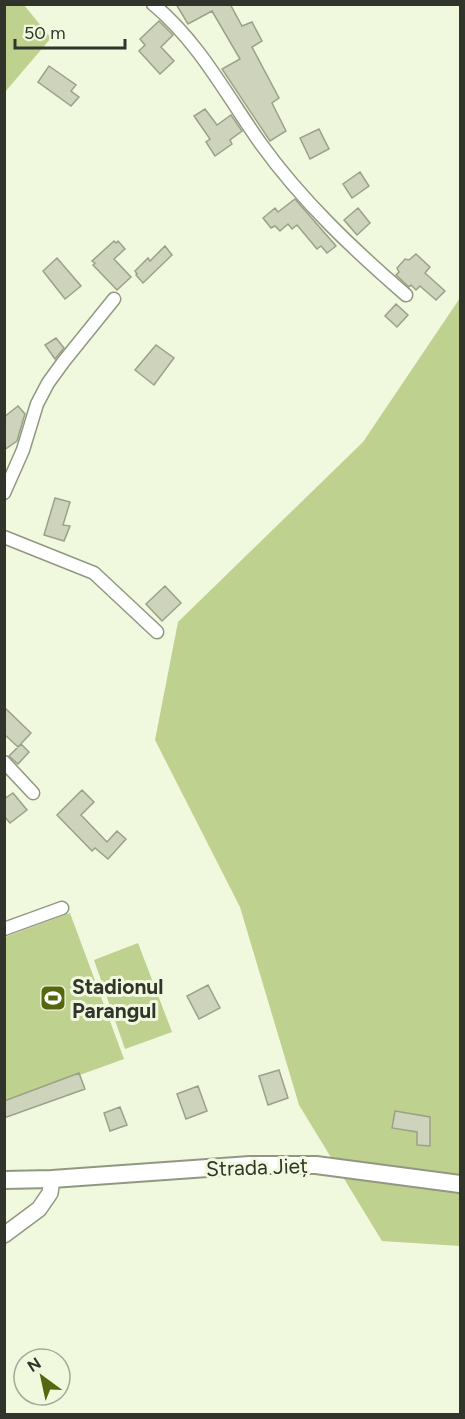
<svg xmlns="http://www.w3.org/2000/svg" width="465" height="1419" viewBox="0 0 465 1419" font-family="Figtree,sans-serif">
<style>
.green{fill:#bfd18e}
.building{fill:#cdd4bb;stroke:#9aa189;stroke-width:1.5}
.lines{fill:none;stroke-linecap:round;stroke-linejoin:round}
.minor-casing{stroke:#919881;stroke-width:15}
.tertiary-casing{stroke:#919881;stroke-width:18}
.secondary-casing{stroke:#919881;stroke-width:20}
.minor{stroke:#fff;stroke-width:12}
.tertiary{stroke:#fff;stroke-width:15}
.secondary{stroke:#fff;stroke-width:16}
.labels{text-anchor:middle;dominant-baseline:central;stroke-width:6;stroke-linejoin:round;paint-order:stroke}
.poi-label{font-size:21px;font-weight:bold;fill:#31342a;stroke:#f0f8de;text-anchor:start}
.street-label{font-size:21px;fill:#31342a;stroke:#f0f8de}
</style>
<rect width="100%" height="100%" fill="#f0f8de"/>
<!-- green -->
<path class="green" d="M5,4L24,5L51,38L5,92Z
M460,298V1246L382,1241L299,1105L240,907L155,740L178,622L363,442Z
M70,913L124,1059L5,1102V937Z
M138,943L172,1032L125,1049L94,960Z"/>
<!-- building -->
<path class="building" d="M176,4H230L242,26L252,22L262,41L252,47L279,98L272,103L286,131L270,141L222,69L240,59L212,11L188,24Z
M159,21L173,35L161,47L174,61L160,74L139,51L145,45L140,39Z
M49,66L76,85L71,91L79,97L71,106L38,82Z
M205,109L217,125L231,115L242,131L230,140L232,144L215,156L206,142L210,139L194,116Z
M319,129L329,149L310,159L300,138Z
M360,172L369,186L352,198L343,184Z
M295,199L336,246L327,253L321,246L317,249L297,225L292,229L288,224L280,231L275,226L271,228L263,218L275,208L278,212Z
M358,208L370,223L357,235L344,220Z
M114,241L116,243L118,241L125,249L114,259L131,277L117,290L93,265L95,263L92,261Z
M165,246L172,255L143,283L136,275L137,274L135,271L148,258L150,261Z
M416,254L430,267L425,273L445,291L436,300L420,286L416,290L411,285L409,287L396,275L399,272L397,268L405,259L409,260Z
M57,258L81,286L65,299L43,271Z
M396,304L408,315L397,327L385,316Z
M56,338L64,348L55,359L45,345Z
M156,345L174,358L154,385L135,370Z
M18,406L25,414L24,417L17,441L4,450V417Z
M55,498L70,502L63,525L70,526L64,541L44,535Z
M165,586L181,603L162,621L146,604Z
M4,707L31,733L18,747L4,734Z
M21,744L29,752L18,764L9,756Z
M82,790L94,802L81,815L107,842L117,831L126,839L108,859L95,848L92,851L57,815Z
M13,793L27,810L10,823L4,816V799Z
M208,985L220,1008L199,1019L187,996Z
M279,1070L288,1098L268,1105L259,1076Z
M79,1073L85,1089L4,1118V1101Z
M198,1086L207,1111L186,1119L177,1094Z
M120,1107L127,1125L110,1131L104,1113Z
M395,1111L430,1117V1146L417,1145V1132L392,1128Z"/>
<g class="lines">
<!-- minor casing -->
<g class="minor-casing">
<path id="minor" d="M153,4C199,42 227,96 261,144C302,201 353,249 406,295
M4,493L23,450L37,404L48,383L64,361L114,299
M4,537L94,573L157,632
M4,762L33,793
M4,929L62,908"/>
</g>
<!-- tertiary casing -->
<g class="tertiary-casing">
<path id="tertiary" d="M4,1235L39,1209L50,1193L52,1179"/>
</g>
<!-- secondary casing -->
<g class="secondary-casing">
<path id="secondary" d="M4,1180L52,1179L250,1165H316L460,1184"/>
</g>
<!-- minor -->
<use href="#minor" class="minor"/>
<!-- tertiary -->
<use href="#tertiary" class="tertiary"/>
<!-- secondary -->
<use href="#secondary" class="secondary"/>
</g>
<!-- icons -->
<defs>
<g id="stadium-square" transform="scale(1.35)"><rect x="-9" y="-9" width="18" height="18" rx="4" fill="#55660e" stroke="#f0f8de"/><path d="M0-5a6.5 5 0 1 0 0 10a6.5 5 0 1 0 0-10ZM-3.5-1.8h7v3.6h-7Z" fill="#fff"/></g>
</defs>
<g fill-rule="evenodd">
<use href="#stadium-square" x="53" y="998"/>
</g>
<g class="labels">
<!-- poi labels -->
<g class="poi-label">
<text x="72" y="986">Stadionul<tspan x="72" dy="24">Parangul</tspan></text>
</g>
<!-- street labels -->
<g class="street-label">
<text transform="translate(257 1167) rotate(-2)">Strada Jieț</text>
</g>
</g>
<!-- border -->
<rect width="465" height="1419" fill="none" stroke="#31342a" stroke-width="12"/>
<!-- north arrow -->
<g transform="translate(42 1377) rotate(327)"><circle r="28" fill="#f0f8de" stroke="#a4aa96" stroke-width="1.5"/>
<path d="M0-4.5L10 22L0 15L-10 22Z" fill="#55660e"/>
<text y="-9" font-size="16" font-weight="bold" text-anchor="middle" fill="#31342a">N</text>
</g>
<!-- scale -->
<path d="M15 39v9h110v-9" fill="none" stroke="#31342a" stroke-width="3"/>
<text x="24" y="39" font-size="18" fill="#31342a" stroke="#f0f8de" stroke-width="4.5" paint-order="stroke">50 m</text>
</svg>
